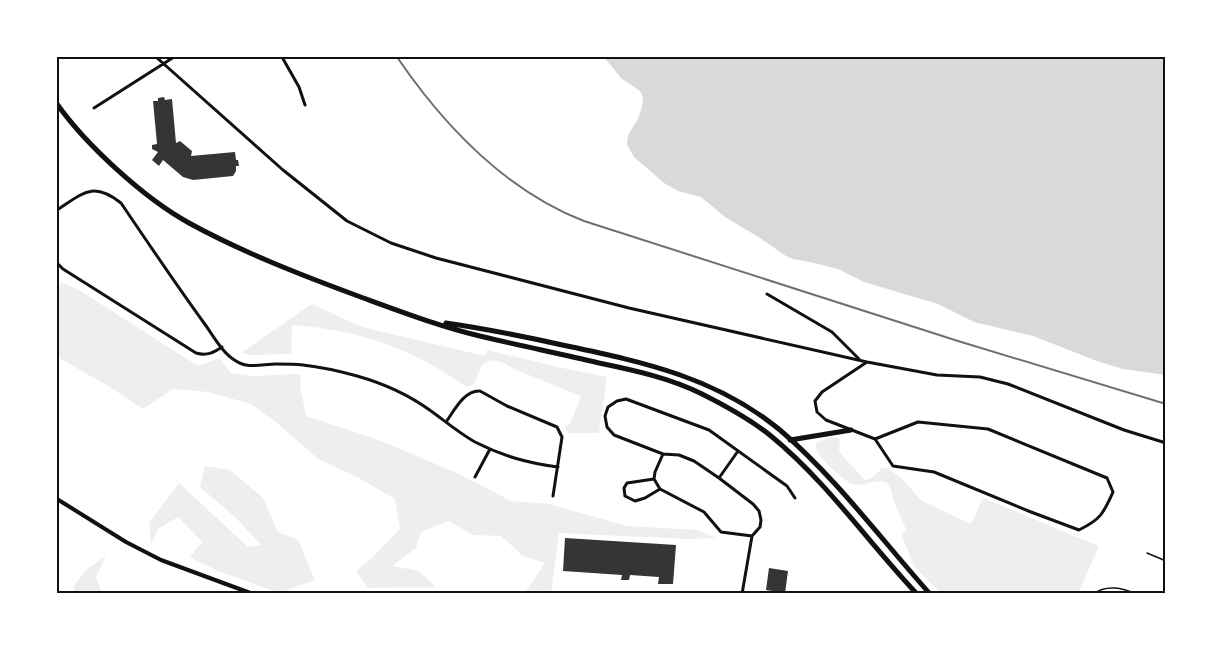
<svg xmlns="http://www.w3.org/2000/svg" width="1223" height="651" viewBox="0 0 1223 651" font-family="'Varela Round',sans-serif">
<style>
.green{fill:#eee}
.water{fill:#d9d9d9}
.building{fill:#353535}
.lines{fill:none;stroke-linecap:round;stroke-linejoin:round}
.service{stroke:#111;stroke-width:1.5}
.minor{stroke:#111;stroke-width:3}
.tertiary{stroke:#111;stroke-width:4}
.trunk{stroke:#111;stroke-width:5}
.rail{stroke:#707070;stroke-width:2}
.neatline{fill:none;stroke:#111;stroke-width:2}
</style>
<rect width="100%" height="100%" fill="#fff"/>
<!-- green -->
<path class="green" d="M61,282L79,290L198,366L219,358L231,373L254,376L298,374L301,376L300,385L306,416L376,439L457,473L511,501L549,504L627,526L698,530L716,538L688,539L559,533L551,594H524L545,563L523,556L501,536L473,535L449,521L421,532L416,548L392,566L419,571L436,587L368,588L356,571L373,557L400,529L395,499L359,478L318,459L277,423L251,404L208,392L173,389L143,409L110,387L57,357V291Z
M312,304L362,327L485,356L487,350L558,367L607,377L599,433H568L565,427L570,424L581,396L514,369L502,362L490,360L482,365L474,384L466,387C414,349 356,329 292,325L291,354L251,355L241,353Z
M831,437H836L840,440L839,452L865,480L872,478L882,468H887L901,478L922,501L971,524L983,498L1099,546L1078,594H942L914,566L902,536L906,529L893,500L891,489L886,482C873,479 864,487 853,484C844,482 821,459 817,451C815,446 816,446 817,442Z
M205,466L230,470L263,498L278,532L298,540L315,580L279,593L218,571L190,557L202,542L178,517L158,529L151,544L149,523L179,483L248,547L261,545L235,517L200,487Z
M106,556L96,577L102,594H76L73,587L87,569Z"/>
<!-- water -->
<path class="water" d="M604,57H1166V375L1123,369L1097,361L1033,336L974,322L938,304L864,282L838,269L810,262L793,259L786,256L760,238L725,217L701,197L678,191L664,183L634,157L627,145L628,135L638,119L642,107L643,97L640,91L621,78Z"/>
<!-- building -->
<path class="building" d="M164,97L165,100L172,99L176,143L180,141L192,151L191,156L235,152L236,160H238L239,166H236V171L233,176L193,180L183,177L163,160L159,166L152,160L158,152L152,149V145L157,144L153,101H158V98Z
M565,538L676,545L673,584H658L659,577L630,575L629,580H621L622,575L563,571Z
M769,568L788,571L785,593L766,590Z"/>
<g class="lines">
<!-- service -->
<path class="service" d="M1147,553L1166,561
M1093,594C1107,584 1122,588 1137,594"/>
<!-- minor -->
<path class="minor" d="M156,57L283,170L347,221L391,243L436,258L629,308L867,362L937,375L980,377L1008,384L1124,430L1166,443
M282,57L299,87L305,105
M94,108L174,57
M57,210C83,193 93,181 121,203C148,243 175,283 204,323C213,335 222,353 236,361C247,369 263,364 276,364C285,364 294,364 303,365C321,367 339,371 357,376C382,383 409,395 431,411C445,421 459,433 475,442C503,456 527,463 558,467
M57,263L63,269L196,353C207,356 213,353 222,347
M767,294L832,332L859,359
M867,362L822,392L815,401L817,412L826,420L875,439L893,466L934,472L1031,512L1079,530C1101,519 1103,514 1113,492L1107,478L988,429L918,422L875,439
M446,422C454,411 464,390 480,391L507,406L557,427L562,437L553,496
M663,454L655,472L654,479L660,489L704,512L721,532L752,536
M475,477L490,449
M719,478L738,451
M654,479L627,483L624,488L625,496L635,501L645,498L660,489
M742,594L752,536L760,527L761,520L759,511L753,504L719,478L694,461L679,455L663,454L614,435L607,427L605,416L608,407L617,401L626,399L709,430L787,486L795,498"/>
<!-- tertiary -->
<path class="tertiary" d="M57,499L126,542L161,560L253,594"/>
<!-- trunk -->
<path class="trunk" d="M57,104C87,146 144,198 189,223C242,252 301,275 358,296C399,311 441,327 484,337C522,346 561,354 599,363C633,370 670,378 702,394C726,406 750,419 771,436C827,482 868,542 917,594
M446,323C487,329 527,337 567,346C644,362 717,378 780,430C836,478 881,539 930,594
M790,440L851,430"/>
<!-- rail -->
<path class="rail" d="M397,57C444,126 505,190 584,221L958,341L1166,404
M57,591L62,594"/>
</g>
<!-- border -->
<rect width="1223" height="651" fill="none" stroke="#ffffff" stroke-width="117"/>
<rect x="58" y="58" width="1106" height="534" class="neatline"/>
</svg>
